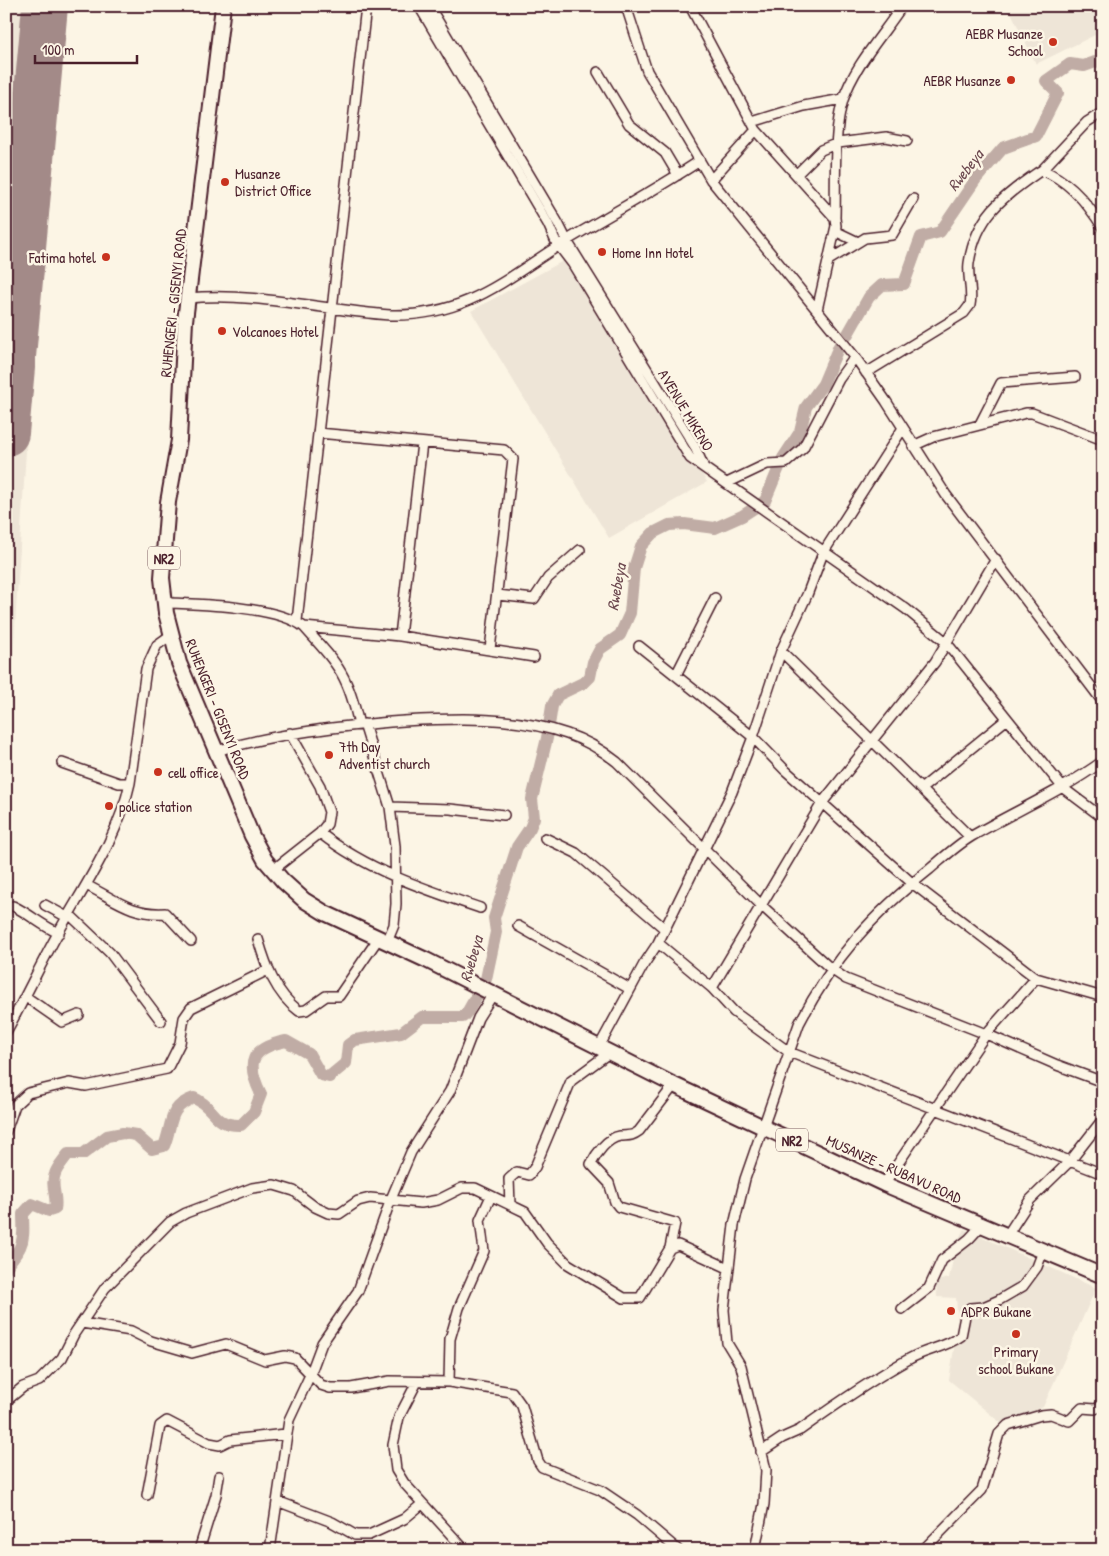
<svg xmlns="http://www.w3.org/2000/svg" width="1109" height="1556" viewBox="0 0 1109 1556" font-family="'Patrick Hand',sans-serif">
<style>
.built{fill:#eee5d7}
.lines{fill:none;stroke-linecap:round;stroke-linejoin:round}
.river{stroke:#c0aca5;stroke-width:12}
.runway{stroke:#a38a88;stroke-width:46}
.minor-casing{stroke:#4a1f2b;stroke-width:12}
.trunk-casing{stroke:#4a1f2b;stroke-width:18}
.minor{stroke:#fcf5e5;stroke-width:9}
.trunk{stroke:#fcf5e5;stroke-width:14}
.poi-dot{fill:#c8321e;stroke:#fcf5e5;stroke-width:2}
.labels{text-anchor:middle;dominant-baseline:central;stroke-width:5;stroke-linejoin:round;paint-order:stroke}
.shield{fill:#fcf5e5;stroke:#7f5f63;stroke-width:1}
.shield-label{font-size:14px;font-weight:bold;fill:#4a1f2b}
.poi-label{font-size:15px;fill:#4a1f2b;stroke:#fcf5e5;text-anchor:start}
.street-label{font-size:15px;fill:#4a1f2b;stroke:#fcf5e5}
.water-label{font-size:16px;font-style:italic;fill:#6d4950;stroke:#fcf5e5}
</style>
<rect width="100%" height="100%" fill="#fcf5e5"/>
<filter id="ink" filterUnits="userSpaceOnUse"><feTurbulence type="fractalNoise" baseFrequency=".02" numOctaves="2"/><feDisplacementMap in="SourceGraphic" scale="10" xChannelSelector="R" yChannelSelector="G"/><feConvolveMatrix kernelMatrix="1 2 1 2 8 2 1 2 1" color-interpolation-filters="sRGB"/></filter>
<g filter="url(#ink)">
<!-- built -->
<path class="built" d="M6,6H63L60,52L37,275L6,770Z
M1008,6H1103V31L1036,64Z
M563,261L707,482L609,538L471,311Z
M964,1229L1096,1288L1043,1407L1002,1424L949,1380L958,1324L956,1298L937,1297L936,1281L949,1278L957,1242Z"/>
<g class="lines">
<!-- river -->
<path class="river" d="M845,339L869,297L882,285L904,284L921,237L940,232L976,179L1003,148L1036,136L1058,93L1046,81L1070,64L1084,66L1101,60L1103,42
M6,1268C10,1260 17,1254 20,1247C25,1237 23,1225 23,1214L32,1204L49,1211L55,1209C58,1197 50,1186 55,1174C57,1167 64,1160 68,1154H83L107,1136L123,1133L136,1135L152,1149L164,1146C173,1125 167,1107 194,1098C217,1108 212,1126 241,1125L254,1112L261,1094C245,1062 251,1048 286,1041L309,1054L321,1075L329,1077L346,1063L348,1045L355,1040L401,1033L422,1017H463L468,1011L486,979L496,932L494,918L517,847L530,828L534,818L532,799L547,738L552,706L558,695L585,682L590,677L593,662L600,649L620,635L630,613L634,568L641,546L653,533L669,525L684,524L715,528L742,516L765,501L783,458L800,432L806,407L823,384L839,346"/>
<!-- runway -->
<path class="runway" d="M6,433L45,6"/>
<!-- minor casing -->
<g class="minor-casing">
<path id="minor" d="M419,6L548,224L556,242L572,263L690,458L906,609L946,642L1063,788L1103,818
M429,6L558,223L567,241L694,445L703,465
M626,6L647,71L711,180L855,357L886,401L946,495L1103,702
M690,6L756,130L835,218L836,226L817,310
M598,72L629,124L665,153L678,175
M752,122L804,106L843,99
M1042,170L1087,122L1103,112
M797,174L821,150L838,143L886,137L907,141
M711,180L756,130
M835,218C836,183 833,132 843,100C854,66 882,36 902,6
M835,231L858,242
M829,260L865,238L892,235L913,199
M188,298C256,292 322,310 390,315C474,317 513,271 581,232C620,209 660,187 698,162
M866,373L964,313L970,305C973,291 967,277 969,263C976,217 1002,197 1037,173L1042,170C1068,180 1089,205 1103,228
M980,424L1001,383L1075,377
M318,433L504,450L513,459L490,649
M913,446L933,437L1026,413H1032L1103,440
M727,483L767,464L786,463L803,448L839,379L855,357
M497,595L534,599L548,578L580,550
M164,603C198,604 278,606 304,627L400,636L534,657
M297,621L366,6
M304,627C338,665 348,674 359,725
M400,636L422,443
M639,646L753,737L785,770L912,883L1036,978L1103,997
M781,651L970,837
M676,675L715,598
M364,724L390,807L395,846L396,904L394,925L387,942
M216,751C278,733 340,726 404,721C458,718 516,716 567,734C585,740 602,750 617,762L761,905L831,969L846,979L986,1034L1057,1065L1103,1082
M130,783L146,669L157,645L171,635
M921,789L1007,719
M390,807L450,809L504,815
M320,833C367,870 424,889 480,908
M545,838L576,853L665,929
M273,870L320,833L327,824L329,812L320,786L290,733
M88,886C116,900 132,915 165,913L191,941
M45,905L67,917
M13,906C30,914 42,926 59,933
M69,914L110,953L161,1021
M518,926L630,989
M258,939C266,966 275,993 299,1011L306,1010L326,996H339L378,939
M658,943L712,988L734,1012L789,1052L1103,1174
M712,988L822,803L935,662L996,559
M26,997L62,1022L79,1015
M6,1032C28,993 46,952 69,914C93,873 120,830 130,783H119L62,763
M599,1047L644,964L658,943L732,792L753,737L781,651L807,595L823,553L903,428
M6,1131L15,1105L28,1093L69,1083L86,1086L167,1069L180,1043L184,1018L191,1008L268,970
M884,1184L986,1034L1036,978
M510,1205L509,1179L517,1172L529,1175L535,1167L571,1081L609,1053
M1006,1237L1030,1200L1071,1160L1103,1119
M670,1248L675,1223L619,1207L615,1202L609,1183L591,1164C596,1154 607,1138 620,1136C628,1135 631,1137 639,1131L674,1085
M902,1309L929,1288L942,1260L969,1239L981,1226
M82,1323L131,1331L151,1341L192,1353L226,1344L265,1360L285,1356L295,1358L321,1385L330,1388H351L390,1381L449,1382L512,1392L522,1406L538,1461L542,1467L600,1490L637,1515L678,1550
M417,1382L399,1417L393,1445L396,1470L404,1483L465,1550
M449,1382L450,1339L459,1308L484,1251L480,1220L491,1196
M6,1401L23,1387L39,1381L62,1358L74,1334L105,1288L170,1222L186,1213L252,1188L274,1185L294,1191L315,1207L328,1213L339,1214L358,1201L370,1198L421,1203L438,1200L462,1188H475L525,1212L547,1243L568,1264L624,1298H640L670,1248L678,1245L728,1268
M761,1452L782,1438L800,1430C835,1405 871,1380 909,1359C926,1349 945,1348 961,1336L966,1311L970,1308L983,1307L999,1300L1023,1286L1037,1267L1043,1251
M147,1495L160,1426L167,1421L209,1443L220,1445L230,1440L286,1434
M277,1501L332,1522L355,1535H369L404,1519L422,1504
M199,1550L216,1495L219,1476
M270,1550L289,1420L310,1375L322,1343L358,1291L391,1199L411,1152L450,1091L478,1018L493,994
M755,1550L764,1504L766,1470L741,1366L727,1343L724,1310L734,1225L745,1179L799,1024C834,957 872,915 930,869C943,858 957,845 972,836C1015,811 1062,791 1103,761
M923,1550L982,1490L999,1434L1008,1425L1041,1415L1051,1414L1069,1421L1082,1408L1095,1409L1103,1405"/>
</g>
<!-- trunk casing -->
<g class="trunk-casing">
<path id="trunk" d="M223,6L185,321L179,440L168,502L162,578L166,613L179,663L252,836L265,860L283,881L304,900L325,913L426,960L674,1085L884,1184L1103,1276"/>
</g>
<!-- minor -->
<use href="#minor" class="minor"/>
<!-- trunk -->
<use href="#trunk" class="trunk"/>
</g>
</g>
<!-- markers -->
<g class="poi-dot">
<circle cx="1053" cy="42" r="5"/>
<circle cx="1011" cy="80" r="5"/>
<circle cx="225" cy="182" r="5"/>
<circle cx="602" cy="252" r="5"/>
<circle cx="106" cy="257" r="5"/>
<circle cx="222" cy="331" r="5"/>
<circle cx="329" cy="755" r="5"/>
<circle cx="158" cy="772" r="5"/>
<circle cx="109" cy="806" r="5"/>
<circle cx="951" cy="1311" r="5"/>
<circle cx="1016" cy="1334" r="5"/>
</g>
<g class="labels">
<!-- shield labels -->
<g class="shield">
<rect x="148" y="546.5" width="32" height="23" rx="4"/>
<rect x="776" y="1128.5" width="32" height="23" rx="4"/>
</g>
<g class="shield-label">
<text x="164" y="558">NR2</text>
<text x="792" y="1140">NR2</text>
</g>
<!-- poi labels -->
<g class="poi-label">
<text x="1043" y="33" text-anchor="end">AEBR Musanze<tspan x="1043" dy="17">School</tspan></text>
<text x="1001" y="80" text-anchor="end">AEBR Musanze</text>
<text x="235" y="173">Musanze<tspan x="235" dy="17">District Office</tspan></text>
<text x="612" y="252">Home Inn Hotel</text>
<text x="96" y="257" text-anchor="end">Fatima hotel</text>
<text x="232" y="331">Volcanoes Hotel</text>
<text x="339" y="746">7th Day<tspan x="339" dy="17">Adventist church</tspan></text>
<text x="168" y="772">cell office</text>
<text x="119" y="806">police station</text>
<text x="961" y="1311">ADPR Bukane</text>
<text x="1016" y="1351" text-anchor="middle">Primary<tspan x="1016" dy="17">school Bukane</tspan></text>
</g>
<!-- street labels -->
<g class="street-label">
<text transform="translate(173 303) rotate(-84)">RUHENGERI - GISENYI ROAD</text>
<text transform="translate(686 410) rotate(59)">AVENUE MIKENO</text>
<text transform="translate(218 709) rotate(68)">RUHENGERI - GISENYI ROAD</text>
<text transform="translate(894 1169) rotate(24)">MUSANZE - RUBAVU ROAD</text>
</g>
<!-- water labels -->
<g class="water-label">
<text transform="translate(965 170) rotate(-52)">Rwebeya</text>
<text transform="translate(616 587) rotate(-80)">Rwebeya</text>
<text transform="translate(471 959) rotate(-74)">Rwebeya</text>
</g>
</g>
<!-- margin -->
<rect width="1109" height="1556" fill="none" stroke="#fcf5e5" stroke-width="25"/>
<rect x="12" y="12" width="1084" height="1531" fill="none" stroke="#4a1f2b" stroke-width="2" filter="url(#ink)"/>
<!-- scale -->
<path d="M35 55v8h102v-8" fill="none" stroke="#4a1f2b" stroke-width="2.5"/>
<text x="42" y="55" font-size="15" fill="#4a1f2b" stroke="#fcf5e5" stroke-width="4" paint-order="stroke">100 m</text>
</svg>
